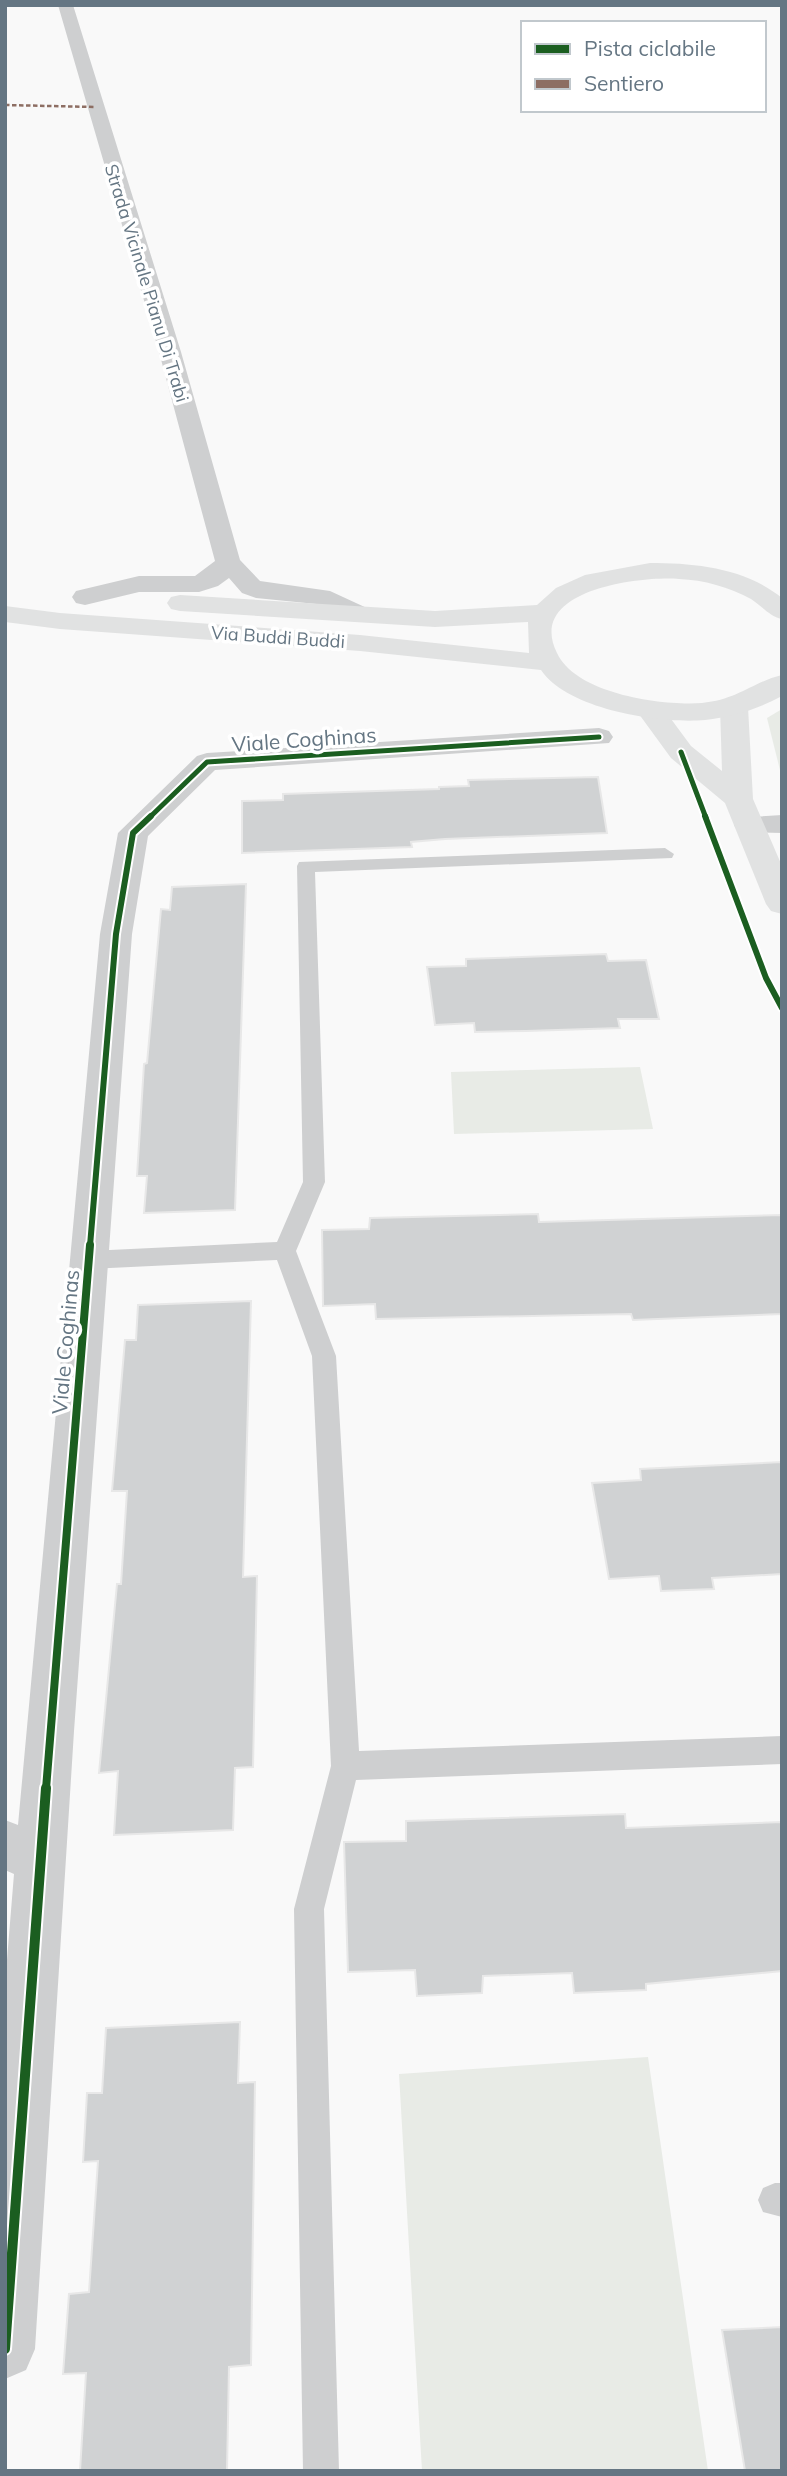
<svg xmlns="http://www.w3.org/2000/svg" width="787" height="2476" viewBox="0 0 787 2476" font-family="Mulish,sans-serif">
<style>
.green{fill:#e8ebe6}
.building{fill:#d0d2d3;stroke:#e8e8e8;stroke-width:2}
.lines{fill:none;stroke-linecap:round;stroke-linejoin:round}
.lane{fill:#cecfd0;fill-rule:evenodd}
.street{fill:#cecfd0;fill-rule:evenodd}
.secondary{fill:#e1e2e2;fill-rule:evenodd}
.primary{fill:#e1e2e2;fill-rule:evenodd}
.quiet{stroke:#8d6e63;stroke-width:2.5;stroke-dasharray:4.5 2.5;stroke-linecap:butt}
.cycleway-far3-casing{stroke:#fff;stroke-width:9}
.cycleway-far2-casing{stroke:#fff;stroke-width:10}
.cycleway-far1-casing{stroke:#fff;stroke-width:12}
.cycleway-casing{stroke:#fff;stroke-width:14}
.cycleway-far3{stroke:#1b5e20;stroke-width:5}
.cycleway-far2{stroke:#1b5e20;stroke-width:6}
.cycleway-far1{stroke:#1b5e20;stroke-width:8}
.cycleway{stroke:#1b5e20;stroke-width:10}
.labels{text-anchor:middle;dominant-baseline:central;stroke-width:7;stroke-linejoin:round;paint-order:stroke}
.far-street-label{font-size:18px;fill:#657683;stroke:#fff}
.street-label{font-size:21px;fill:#657683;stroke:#fff}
</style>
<rect width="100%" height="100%" fill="#f9f9f9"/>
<!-- green -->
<path class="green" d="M782,709V778L767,718Z
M640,1067L653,1129L454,1134L451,1072Z
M648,2057L708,2471H422L399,2074Z"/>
<!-- building -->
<path class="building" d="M598,777L607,833L445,839L411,842L412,847L242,853V801L283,800V794L439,789V787L469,786L468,780Z
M246,884L235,1210L144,1213L147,1176H137L144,1064L147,1063L161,909L170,910L172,887Z
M606,954L608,961L646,960L659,1019H618L620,1028L526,1031L475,1032L474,1023L435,1025L427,967L466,966V959Z
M538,1214L539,1222L782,1215V1314L633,1320L631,1314L376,1319L375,1304L323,1306L322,1230L369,1229L370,1218Z
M251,1301L243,1577L257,1576L253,1767L235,1768L233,1830L114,1835L118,1771L99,1773L117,1584H121L127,1491H112L125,1340H136L138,1305Z
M782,1462V1574L712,1578L714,1589L661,1591L659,1576L609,1579L592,1483L641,1480L640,1469Z
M625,1814L626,1828L782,1822V1971L646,1984V1990L574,1993L572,1973L483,1976L482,1993L417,1996L415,1970L348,1972L344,1842L406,1841V1821Z
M240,2022L238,2083L255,2082L251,2365L229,2367L227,2471H80L86,2373L63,2374L69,2294L89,2292L98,2161L83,2162L87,2093H102L106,2028Z
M782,2327V2471H745L722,2330Z"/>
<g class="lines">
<!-- lane -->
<path class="lane" d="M665,848L674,854L672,858L315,872L325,1182L296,1251L336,1356L359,1751L782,1736V1764L356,1780L324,1909L339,2471H303L294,1909L331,1766L312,1356L277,1260L89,1269L81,1266L78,1260L81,1254L89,1251L277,1242L303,1182L297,866L299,862Z
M775,2183H782V2217L763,2212L758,2200L763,2188Z"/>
<!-- street -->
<path class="street" d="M58,5H73L181,352L240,560L260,581L330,591L369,609L373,615L369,621H351L316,604L256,598L242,593L229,578L218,586L199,592H139L85,605L76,603L72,597L76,591L139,576H195L215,561L159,352Z
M599,728L609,731L613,737L609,743L215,770L148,836L132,934L74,1731L35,2349L26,2370L5,2379V1984L14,1874L5,1870V1820L18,1825L100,934L118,833L197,756L207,753Z
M782,815V833L738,832L734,825L738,818Z"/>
<!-- secondary -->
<path class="secondary" d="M734,698L744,701L748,707L753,799L782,866V914L771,911L766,904L725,803L671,758L636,710L640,704L650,701L660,704L691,746L722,771L720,707L724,701Z"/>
<!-- primary -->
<path class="primary" d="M650,563C696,563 745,568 782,598V619C769,616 762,606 751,599C729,587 704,580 679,579C642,576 525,589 557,653C576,694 662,706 702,703C737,700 753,682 782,675V696C758,709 732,717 705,720C661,724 568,710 541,670L360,651L60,629L5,622V606L60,613L360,635L529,653L528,622L435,627L180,611L171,609L167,603L171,597L180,595L435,611L537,605L556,588L585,575Z"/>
<!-- quiet -->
<path class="quiet" d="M5,105L95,107"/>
<!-- cycleway-far3 casing -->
<g class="cycleway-far3-casing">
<path id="cycleway-far3" d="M681,752L706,818
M149,818L207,762L599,737"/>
</g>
<!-- cycleway-far2 casing -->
<g class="cycleway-far2-casing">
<path id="cycleway-far2" d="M705,816L766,978L782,1008
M90,1246L116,934L133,833L151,816"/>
</g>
<!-- cycleway-far1 casing -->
<g class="cycleway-far1-casing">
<path id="cycleway-far1" d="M46,1789L90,1245"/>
</g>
<!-- cycleway casing -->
<g class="cycleway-casing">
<path id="cycleway" d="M5,2349L46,1788"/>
</g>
<!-- cycleway-far3 -->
<use href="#cycleway-far3" class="cycleway-far3"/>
<!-- cycleway-far2 -->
<use href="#cycleway-far2" class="cycleway-far2"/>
<!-- cycleway-far1 -->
<use href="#cycleway-far1" class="cycleway-far1"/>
<!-- cycleway -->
<use href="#cycleway" class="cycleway"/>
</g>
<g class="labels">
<!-- far-street labels -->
<g class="far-street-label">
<text transform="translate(147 283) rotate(73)">Strada Vicinale Pianu Di Trabi</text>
<text transform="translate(278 637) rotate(4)">Via Buddi Buddi</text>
</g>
<!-- street labels -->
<g class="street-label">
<text transform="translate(304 739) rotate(-4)">Viale Coghinas</text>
<text transform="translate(65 1342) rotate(-85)">Viale Coghinas</text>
</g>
</g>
<!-- border -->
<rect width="787" height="2476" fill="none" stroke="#657683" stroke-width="14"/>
<!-- legend -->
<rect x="521" y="21" width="245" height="91" fill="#ffffff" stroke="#c1c8cd" stroke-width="2"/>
<rect x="535" y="44" width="35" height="10" fill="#1b5e20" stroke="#c1c8cd" stroke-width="2"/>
<text x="584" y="56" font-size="21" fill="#657683">Pista ciclabile</text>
<rect x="535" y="79" width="35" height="10" fill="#8d6e63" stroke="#c1c8cd" stroke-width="2"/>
<text x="584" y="91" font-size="21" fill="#657683">Sentiero</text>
</svg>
